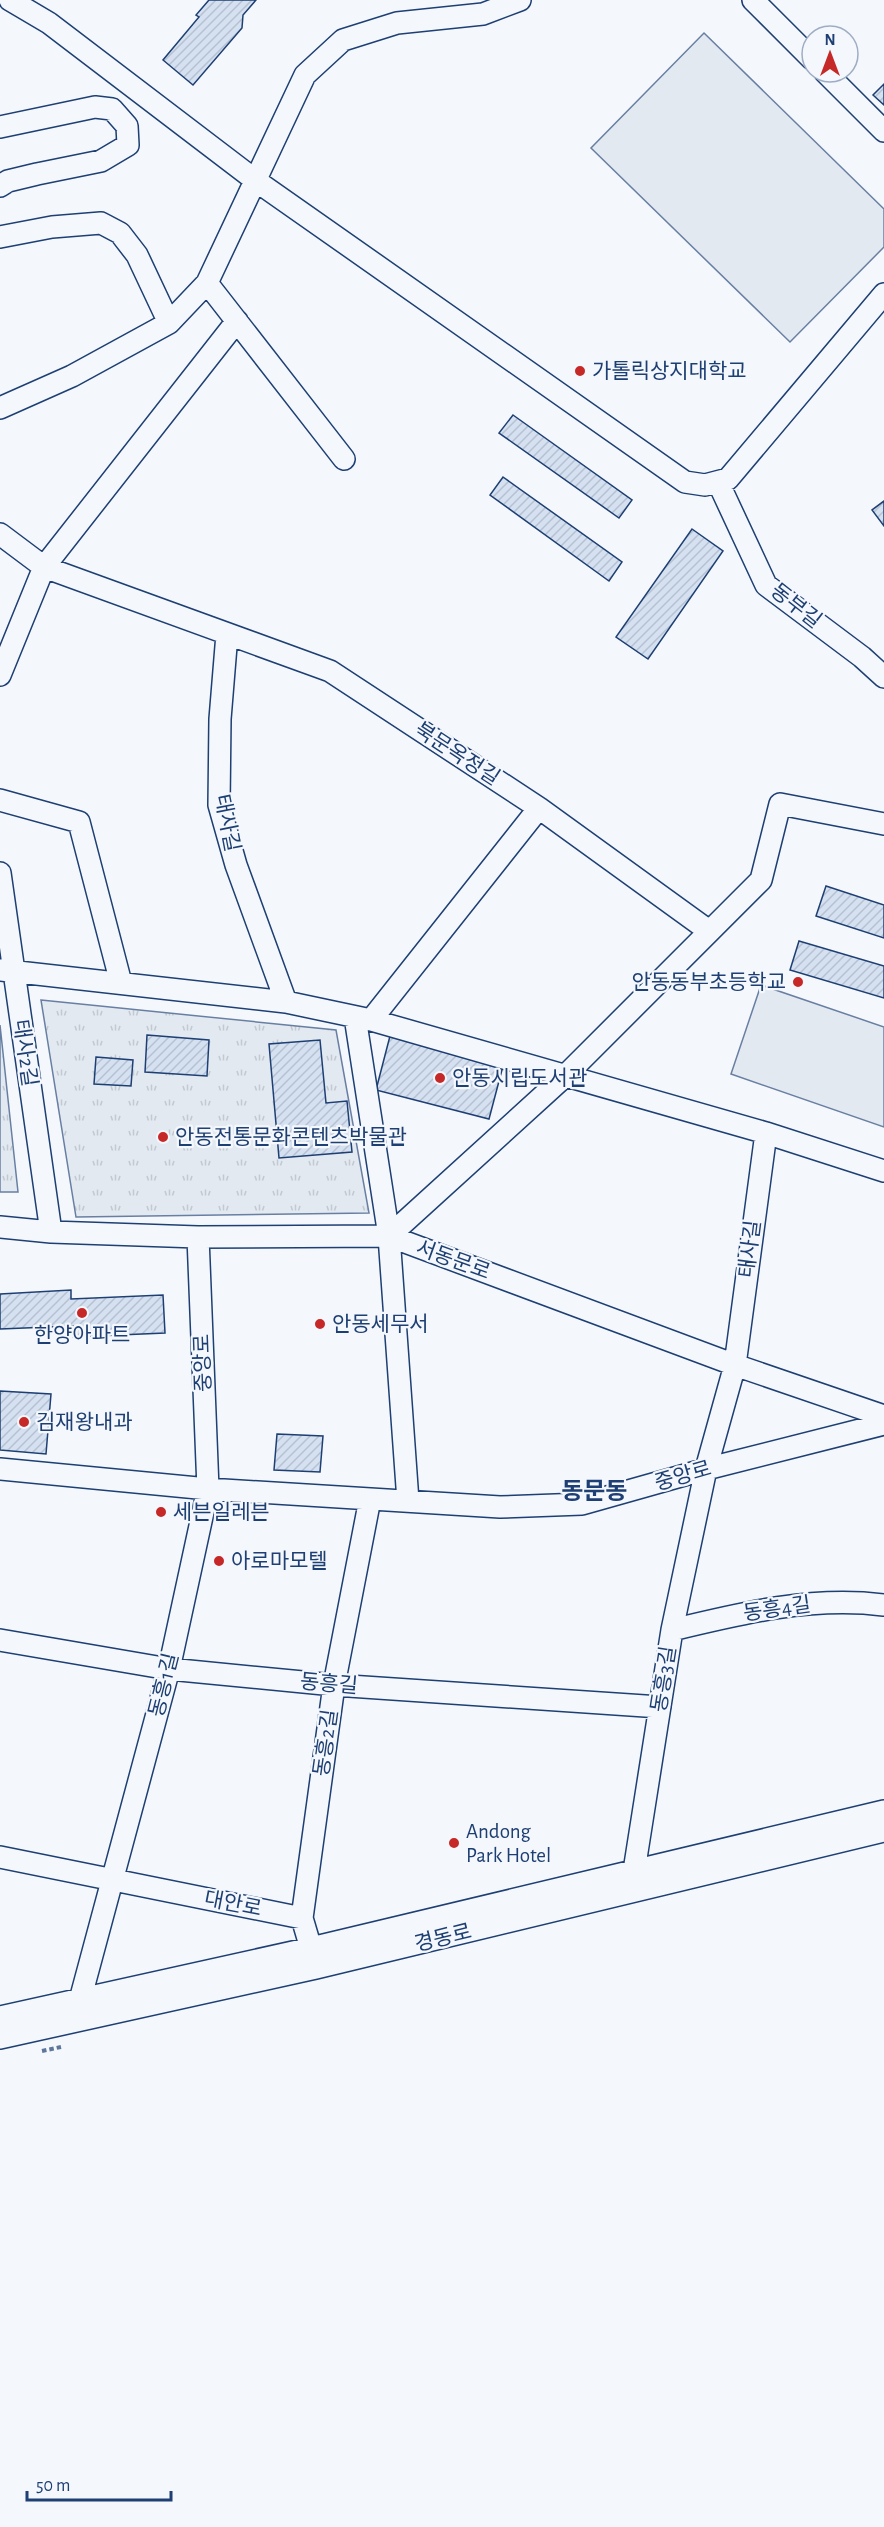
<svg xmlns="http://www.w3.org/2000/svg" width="884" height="2527" viewBox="0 0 884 2527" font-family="'Alegreya Sans','Noto Sans KR',sans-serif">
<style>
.grass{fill:url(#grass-tufts);stroke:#687fa3;stroke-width:1.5}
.pitch{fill:#e3e9f0;stroke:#687fa3;stroke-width:1.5}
.building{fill:url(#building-hatch);stroke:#1d3f73;stroke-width:1.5}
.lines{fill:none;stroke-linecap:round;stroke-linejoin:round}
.minor-casing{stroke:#1d3f73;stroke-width:24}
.path{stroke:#5e769c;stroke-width:4;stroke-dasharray:4.5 3;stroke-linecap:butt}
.minor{stroke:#f4f7fb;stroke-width:21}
.poi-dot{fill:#c62828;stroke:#f4f7fb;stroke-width:2}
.labels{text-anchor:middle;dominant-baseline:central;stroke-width:4.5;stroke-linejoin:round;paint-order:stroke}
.poi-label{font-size:21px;fill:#1d3f73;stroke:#f4f7fb;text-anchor:start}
.street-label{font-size:21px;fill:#1d3f73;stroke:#f4f7fb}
.quarter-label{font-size:24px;font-weight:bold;fill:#1d3f73;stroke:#f4f7fb}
</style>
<defs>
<pattern id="grass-tufts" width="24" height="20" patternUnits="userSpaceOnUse" patternTransform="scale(1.5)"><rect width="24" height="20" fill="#e3e9f0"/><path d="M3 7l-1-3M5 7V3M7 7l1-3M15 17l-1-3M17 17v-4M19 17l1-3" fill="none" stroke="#c2c9d1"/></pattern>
<pattern id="building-hatch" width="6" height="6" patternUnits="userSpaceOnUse" patternTransform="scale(1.5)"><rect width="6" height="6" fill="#d5e0f0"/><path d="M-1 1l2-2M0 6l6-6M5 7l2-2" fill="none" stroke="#b6c1d1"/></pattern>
</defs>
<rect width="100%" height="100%" fill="#f4f7fb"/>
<!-- grass -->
<path class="grass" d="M41,1000L336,1030L369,1213L76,1217Z
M0,1025L18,1192H0Z"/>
<!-- pitch -->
<path class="pitch" d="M704,33L884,209V247L790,342L591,148Z
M761,985L884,1027V1127L731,1074Z"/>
<!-- building -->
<path class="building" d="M209,0H256L243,15L242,28L193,85L163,60L199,17L196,15Z
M884,84V105L873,95Z
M513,415L632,500L619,518L499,433Z
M503,477L622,562L609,581L490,495Z
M884,501V526L872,510Z
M692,529L723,551L648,659L616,637Z
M826,886L884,905V938L816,916Z
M799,941L884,966V998L790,970Z
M147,1035L209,1040L207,1076L145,1072Z
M390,1036L503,1066L489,1119L376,1090Z
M320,1040L326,1103L347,1101L352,1152L279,1158L269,1044Z
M96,1057L133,1060L131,1086L94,1084Z
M71,1290V1299L163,1295L165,1333L73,1337V1326L0,1329V1294Z
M0,1391L51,1394L46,1454L0,1450Z
M277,1434L323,1436L320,1472L274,1470Z"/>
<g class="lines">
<!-- minor casing -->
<g class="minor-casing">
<path id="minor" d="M10,0L49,23L255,180L685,482L705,485L728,479L884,294
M753,0L812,59
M825,72L884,131
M0,127L95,107L112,109L127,126L128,145L101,161L37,174L8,181L0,186
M0,237L52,227L101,223L120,233L137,255L169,323
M207,283L344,459
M0,408L72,376L169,323L207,283L305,75L343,40L397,23L483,14L520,0
M718,482L766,585L862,657L884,677
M0,534L44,567L330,671L539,808L709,931
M227,634L220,719L219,805L236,865L286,1002
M0,675L44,567L237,321
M0,800L79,822L121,983
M0,873L51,1232
M0,970L286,1002L371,1020L766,1133L884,1171
M355,1017L389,1236L408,1501
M371,1020L539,808
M0,1227L51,1232L198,1237L389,1236L735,1365L884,1416
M389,1236L566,1075L761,880L780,804L884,824
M0,1469L208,1489L500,1507L582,1504L706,1469L884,1424
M672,1630C742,1613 811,1596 884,1605
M0,1640L169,1669L334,1685L660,1707
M0,1857L302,1918
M637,1884L634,1871L672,1630L706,1469L735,1365L766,1133
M315,1962L302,1918L334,1685L370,1499
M80,2000L169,1669L208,1489L198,1237
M0,2017L311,1948L884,1811
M0,2038L316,1968L884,1831"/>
</g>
<!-- path -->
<path class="path" d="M42,2051L61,2047"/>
<!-- minor -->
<use href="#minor" class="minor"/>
</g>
<!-- markers -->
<g class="poi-dot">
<circle cx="580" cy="371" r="6"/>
<circle cx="798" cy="982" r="6"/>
<circle cx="440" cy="1078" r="6"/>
<circle cx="163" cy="1137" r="6"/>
<circle cx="82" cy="1313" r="6"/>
<circle cx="320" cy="1324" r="6"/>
<circle cx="24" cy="1422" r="6"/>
<circle cx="161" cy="1512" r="6"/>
<circle cx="219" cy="1561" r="6"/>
<circle cx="454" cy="1843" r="6"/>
</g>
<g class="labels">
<!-- poi labels -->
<g class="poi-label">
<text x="592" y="371">가톨릭상지대학교</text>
<text x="786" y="982" text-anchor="end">안동동부초등학교</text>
<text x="452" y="1078">안동시립도서관</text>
<text x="175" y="1137">안동전통문화콘텐츠박물관</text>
<text x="332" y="1324">안동세무서</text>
<text x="82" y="1335" text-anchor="middle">한양아파트</text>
<text x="36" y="1422">김재왕내과</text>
<text x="173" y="1512">세븐일레븐</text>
<text x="231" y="1561">아로마모텔</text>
<text x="466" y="1831">Andong<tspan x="466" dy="24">Park Hotel</tspan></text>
</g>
<!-- street labels -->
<g class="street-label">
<text transform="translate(796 606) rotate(38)">동부길</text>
<text transform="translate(457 754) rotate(33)">북문옥정길</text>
<text transform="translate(227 823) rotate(79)">태사길</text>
<text transform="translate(25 1053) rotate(82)">태사2길</text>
<text transform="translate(750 1249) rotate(-83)">태사길</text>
<text transform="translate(453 1260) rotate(20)">서동문로</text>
<text transform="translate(203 1363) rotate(-92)">중앙로</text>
<text transform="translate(683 1476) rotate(-16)">중앙로</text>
<text transform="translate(777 1609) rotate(-8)">동흥4길</text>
<text transform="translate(664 1679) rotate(-81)">동흥3길</text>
<text transform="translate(329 1684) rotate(5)">동흥길</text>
<text transform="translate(164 1685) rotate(-76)">동흥1길</text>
<text transform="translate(326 1743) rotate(-82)">동흥2길</text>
<text transform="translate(233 1904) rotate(11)">대안로</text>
<text transform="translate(443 1938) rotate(-14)">경동로</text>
</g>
<!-- quarter labels -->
<g class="quarter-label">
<text x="594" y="1492">동문동</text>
</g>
</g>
<!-- north arrow -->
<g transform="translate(830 54)"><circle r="28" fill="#f4f7fb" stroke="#9eadc5" stroke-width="1.5"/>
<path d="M0-4.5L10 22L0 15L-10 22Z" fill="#c62828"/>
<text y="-9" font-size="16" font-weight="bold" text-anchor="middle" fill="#1d3f73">N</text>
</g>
<!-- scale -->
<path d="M27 2491v9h144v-9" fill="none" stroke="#1d3f73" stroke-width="3"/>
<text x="36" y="2491" font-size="18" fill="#1d3f73" stroke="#f4f7fb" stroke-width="4.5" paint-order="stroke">50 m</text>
</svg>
